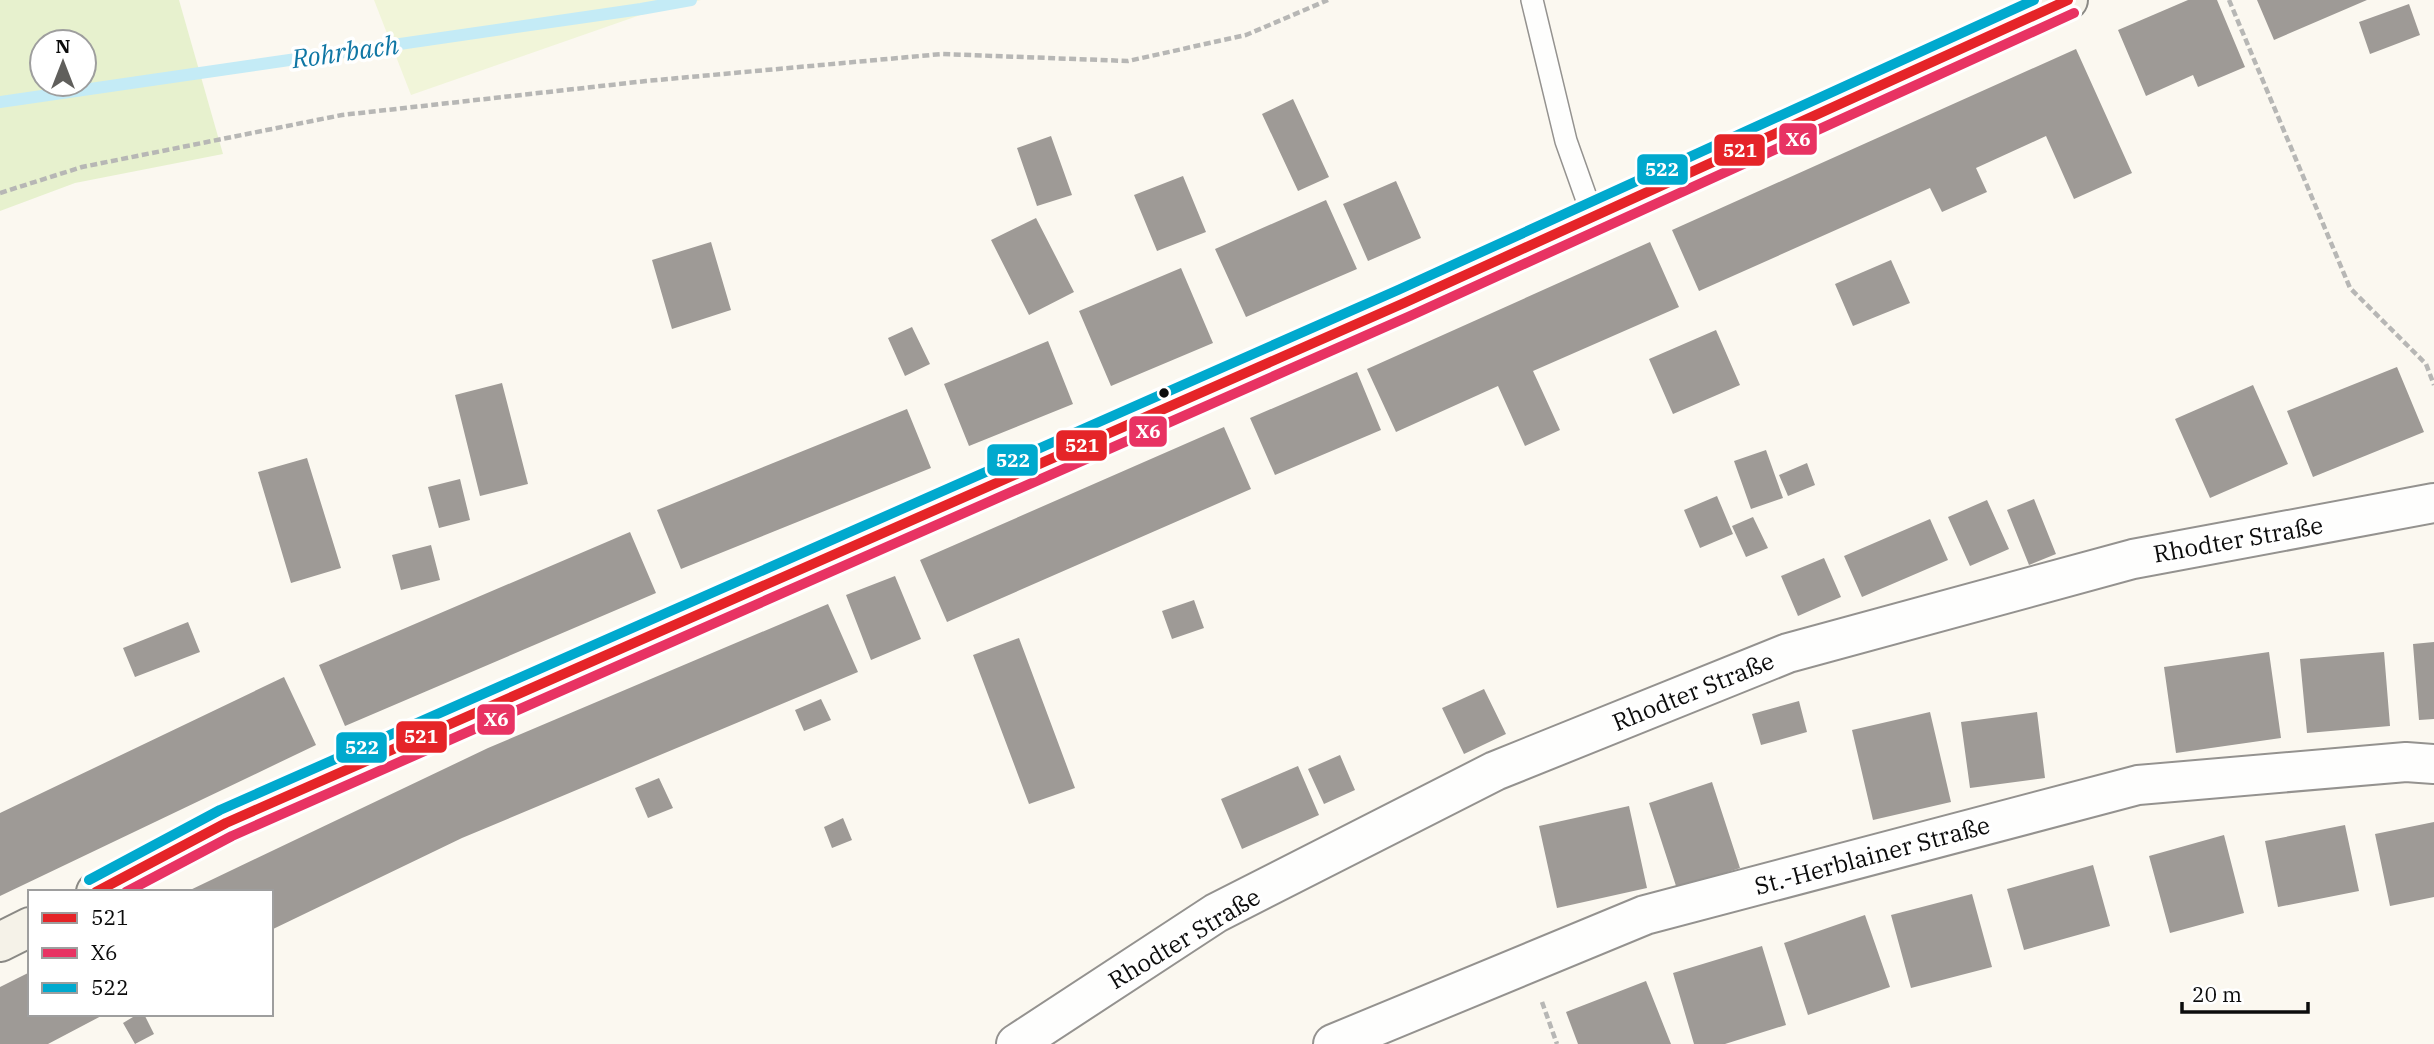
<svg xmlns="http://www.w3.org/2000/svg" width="2434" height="1044" viewBox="0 0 2434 1044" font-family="'IBM Plex Serif',serif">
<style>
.green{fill:#e7f1ce;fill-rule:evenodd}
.pitch{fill:#f1f5d9}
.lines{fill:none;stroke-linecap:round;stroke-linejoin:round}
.stream{stroke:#c4ebf6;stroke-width:12}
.building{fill:#9e9a96}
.service-casing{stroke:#94928f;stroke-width:24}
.minor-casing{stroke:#94928f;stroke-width:42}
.secondary-casing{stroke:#8a8985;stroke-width:42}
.path{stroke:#b7b7b5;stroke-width:4.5;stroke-dasharray:7 3.5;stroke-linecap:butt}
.service{stroke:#fefefd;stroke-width:21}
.minor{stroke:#fefefd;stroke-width:38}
.secondary{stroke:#f5f2e8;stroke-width:38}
.bus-1-casing{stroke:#fff;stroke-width:16}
.bus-2-casing{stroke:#fff;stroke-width:16}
.bus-3-casing{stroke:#fff;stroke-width:16}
.bus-1{stroke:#e52428;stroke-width:10}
.bus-2{stroke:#e83363;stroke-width:10}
.bus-3{stroke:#00a9ce;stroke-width:10}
.bus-dot{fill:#0c0c0c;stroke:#fff;stroke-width:2.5}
.labels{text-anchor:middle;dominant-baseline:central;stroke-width:7;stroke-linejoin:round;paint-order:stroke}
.street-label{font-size:24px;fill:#0c0c0c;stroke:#fff}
.water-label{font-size:26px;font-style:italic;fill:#0f76a4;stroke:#fff}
.line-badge{stroke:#fff;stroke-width:2.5}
.badge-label{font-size:19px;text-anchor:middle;font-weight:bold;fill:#fff}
</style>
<rect width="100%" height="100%" fill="#fbf8f0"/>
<!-- green -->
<path class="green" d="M0,0H179L223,154L75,183L0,211ZM42,42H84V84H42Z"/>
<!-- pitch -->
<path class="pitch" d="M374,0H701L649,12L411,95Z"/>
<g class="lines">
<!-- stream -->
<path class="stream" d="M0,102L641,9L691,0"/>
</g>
<!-- building -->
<path class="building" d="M2188,0H2217L2245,67L2198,87L2193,75L2146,96L2118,30Z
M2257,0H2367L2274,40Z
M2409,4L2420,35L2370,54L2359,22Z
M2076,49L2132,173L2074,199L2046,136L1976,168L1987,192L1942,212L1930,188L1699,291L1672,230Z
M1293,99L1329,177L1298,191L1262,114Z
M1051,136L1072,195L1037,206L1017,148Z
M1183,176L1206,232L1157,251L1134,195Z
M1396,181L1421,238L1368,261L1343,204Z
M1326,200L1357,269L1246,317L1215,249Z
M1036,218L1074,292L1029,315L991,240Z
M711,242L731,310L672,329L652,260Z
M1650,242L1679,307L1533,371L1560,430L1525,446L1498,386L1396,432L1367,369Z
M1891,260L1910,303L1853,326L1835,284Z
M1181,268L1213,343L1111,386L1079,311Z
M912,327L930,364L905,376L888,338Z
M1716,330L1740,385L1673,414L1649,359Z
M1048,341L1073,404L969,446L944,384Z
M2397,367L2424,432L2313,477L2287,411Z
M1357,372L1381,430L1275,475L1250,418Z
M502,383L528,484L480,496L455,395Z
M2253,385L2288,464L2210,498L2175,419Z
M907,409L931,468L681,569L657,510Z
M1224,427L1251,489L947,622L920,560Z
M1766,450L1783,498L1751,509L1734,461Z
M307,458L341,568L291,583L258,472Z
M1807,463L1815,485L1788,496L1779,475Z
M460,479L470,520L439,528L428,487Z
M1717,496L1733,534L1700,548L1684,510Z
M2034,499L2056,554L2029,565L2007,510Z
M1987,500L2009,549L1970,566L1948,517Z
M1753,517L1768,548L1746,557L1732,526Z
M1930,519L1948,560L1862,597L1844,556Z
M630,532L656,593L345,726L319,665Z
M431,545L440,580L401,590L392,555Z
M1824,558L1841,597L1798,616L1781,576Z
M895,576L921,639L871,660L846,595Z
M1194,600L1204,628L1172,639L1162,611Z
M828,604L858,672L462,838L271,930V892H186L488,748Z
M188,622L200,652L135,677L123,648Z
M1019,638L1075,788L1029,804L973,655Z
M2434,642V719L2419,720L2413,644Z
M2269,652L2281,738L2176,753L2164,667Z
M2384,652L2390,726L2307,733L2300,659Z
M284,677L316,745L0,896V813Z
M1484,689L1506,734L1464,754L1442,708Z
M821,699L831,720L804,731L795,710Z
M1799,701L1807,732L1761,745L1752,714Z
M1930,712L1951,802L1873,820L1852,730Z
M2037,712L2045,778L1970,788L1961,722Z
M1340,755L1355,790L1324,804L1308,769Z
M1298,766L1319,815L1242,849L1221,799Z
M659,778L673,808L648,818L635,788Z
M1712,782L1740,868L1677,889L1649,803Z
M1629,806L1647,888L1557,908L1539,826Z
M843,818L852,840L832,848L824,827Z
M2434,822V897L2390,906L2375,834Z
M2345,825L2359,891L2278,907L2265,841Z
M2224,835L2244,913L2170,933L2149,856Z
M2093,865L2110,926L2024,950L2007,889Z
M1972,894L1992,967L1911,988L1891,915Z
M1865,915L1890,987L1808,1015L1784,943Z
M1762,946L1786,1025L1725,1044H1694L1673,973Z
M30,972V1014H105L48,1044H0V987Z
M1646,981L1671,1044H1578L1566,1012Z
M138,1014H144L154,1034L135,1044L123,1023Z"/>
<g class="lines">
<!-- service casing -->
<g class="service-casing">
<path id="service" d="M1532,0L1566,141L1593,217"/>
</g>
<!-- minor casing -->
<g class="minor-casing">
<path id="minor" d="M1016,1044L1216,913L1495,771L1788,653L2133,559L2434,503
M1333,1044L1645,915L2138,785L2406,762L2434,764"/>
</g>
<!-- secondary casing -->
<g class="secondary-casing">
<path id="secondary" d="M96,892L226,823L1404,303L2068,0
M0,942L30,927"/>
</g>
<!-- path -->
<path class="path" d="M2229,0L2350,288L2426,364L2434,385
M0,193L82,167L342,115L646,81L942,54L1128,61L1246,35L1328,0
M1542,1002L1557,1044"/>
<!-- service -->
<use href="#service" class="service"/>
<!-- minor -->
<use href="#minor" class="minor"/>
<!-- secondary -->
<use href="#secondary" class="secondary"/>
<!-- bus-1 casing -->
<g class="bus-1-casing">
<path id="bus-1" d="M96,892L226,823L1404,303L2068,0"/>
</g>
<!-- bus-2 casing -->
<g class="bus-2-casing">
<path id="bus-2" d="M126,892L232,836L1410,316L2074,13"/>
</g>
<!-- bus-3 casing -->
<g class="bus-3-casing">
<path id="bus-3" d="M89,880L220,810L1398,290L2034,0"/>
</g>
<!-- bus-1 -->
<use href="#bus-1" class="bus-1"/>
<!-- bus-2 -->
<use href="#bus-2" class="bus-2"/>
<!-- bus-3 -->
<use href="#bus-3" class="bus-3"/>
</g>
<!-- markers -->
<circle class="bus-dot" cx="1164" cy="393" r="6"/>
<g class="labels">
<!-- street labels -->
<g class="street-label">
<text transform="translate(2238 539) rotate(-10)">Rhodter Straße</text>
<text transform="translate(1693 691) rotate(-22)">Rhodter Straße</text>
<text transform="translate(1872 855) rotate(-15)">St.-Herblainer Straße</text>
<text transform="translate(1184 938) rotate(-31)">Rhodter Straße</text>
</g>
<!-- water labels -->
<g class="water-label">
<text transform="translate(345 51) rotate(-8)">Rohrbach</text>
</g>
</g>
<g class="line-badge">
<rect x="1778" y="122" width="40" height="34" rx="7" fill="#e83363"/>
<rect x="1713" y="133" width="53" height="34" rx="7" fill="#e52428"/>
<rect x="1636" y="153" width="53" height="33" rx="7" fill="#00a9ce"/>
<rect x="1128" y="415" width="40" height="33" rx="7" fill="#e83363"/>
<rect x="1055" y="429" width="53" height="33" rx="7" fill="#e52428"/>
<rect x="986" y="443" width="53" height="34" rx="7" fill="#00a9ce"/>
<rect x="476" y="703" width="40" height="33" rx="7" fill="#e83363"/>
<rect x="395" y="720" width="53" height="34" rx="7" fill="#e52428"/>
<rect x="335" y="731" width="53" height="33" rx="7" fill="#00a9ce"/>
</g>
<g class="badge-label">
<text x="1798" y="146">X6</text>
<text x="1740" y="157">521</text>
<text x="1662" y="176">522</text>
<text x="1148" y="438">X6</text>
<text x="1082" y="452">521</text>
<text x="1013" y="467">522</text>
<text x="496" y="726">X6</text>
<text x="421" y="743">521</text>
<text x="362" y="754">522</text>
</g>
<!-- legend -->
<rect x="28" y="890" width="245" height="126" fill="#ffffff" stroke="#9e9e9e" stroke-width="2"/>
<rect x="42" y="913" width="35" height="10" fill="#e52428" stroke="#9e9e9e" stroke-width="2"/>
<text x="91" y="925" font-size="21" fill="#0c0c0c">521</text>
<rect x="42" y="948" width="35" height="10" fill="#e83363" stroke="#9e9e9e" stroke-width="2"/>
<text x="91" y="960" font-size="21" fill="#0c0c0c">X6</text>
<rect x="42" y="983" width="35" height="10" fill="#00a9ce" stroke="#9e9e9e" stroke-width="2"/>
<text x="91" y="995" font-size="21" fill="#0c0c0c">522</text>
<!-- north arrow -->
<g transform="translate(63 63)"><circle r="33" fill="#ffffff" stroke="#9e9e9e" stroke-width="2"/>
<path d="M0-5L12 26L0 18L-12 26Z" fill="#605f5c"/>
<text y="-10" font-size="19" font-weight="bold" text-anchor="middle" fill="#0c0c0c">N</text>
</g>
<!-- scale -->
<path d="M2182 1002v10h126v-10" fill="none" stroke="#0c0c0c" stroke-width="3.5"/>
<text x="2192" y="1002" font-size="21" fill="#0c0c0c" stroke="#ffffff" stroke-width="5" paint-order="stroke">20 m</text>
</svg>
